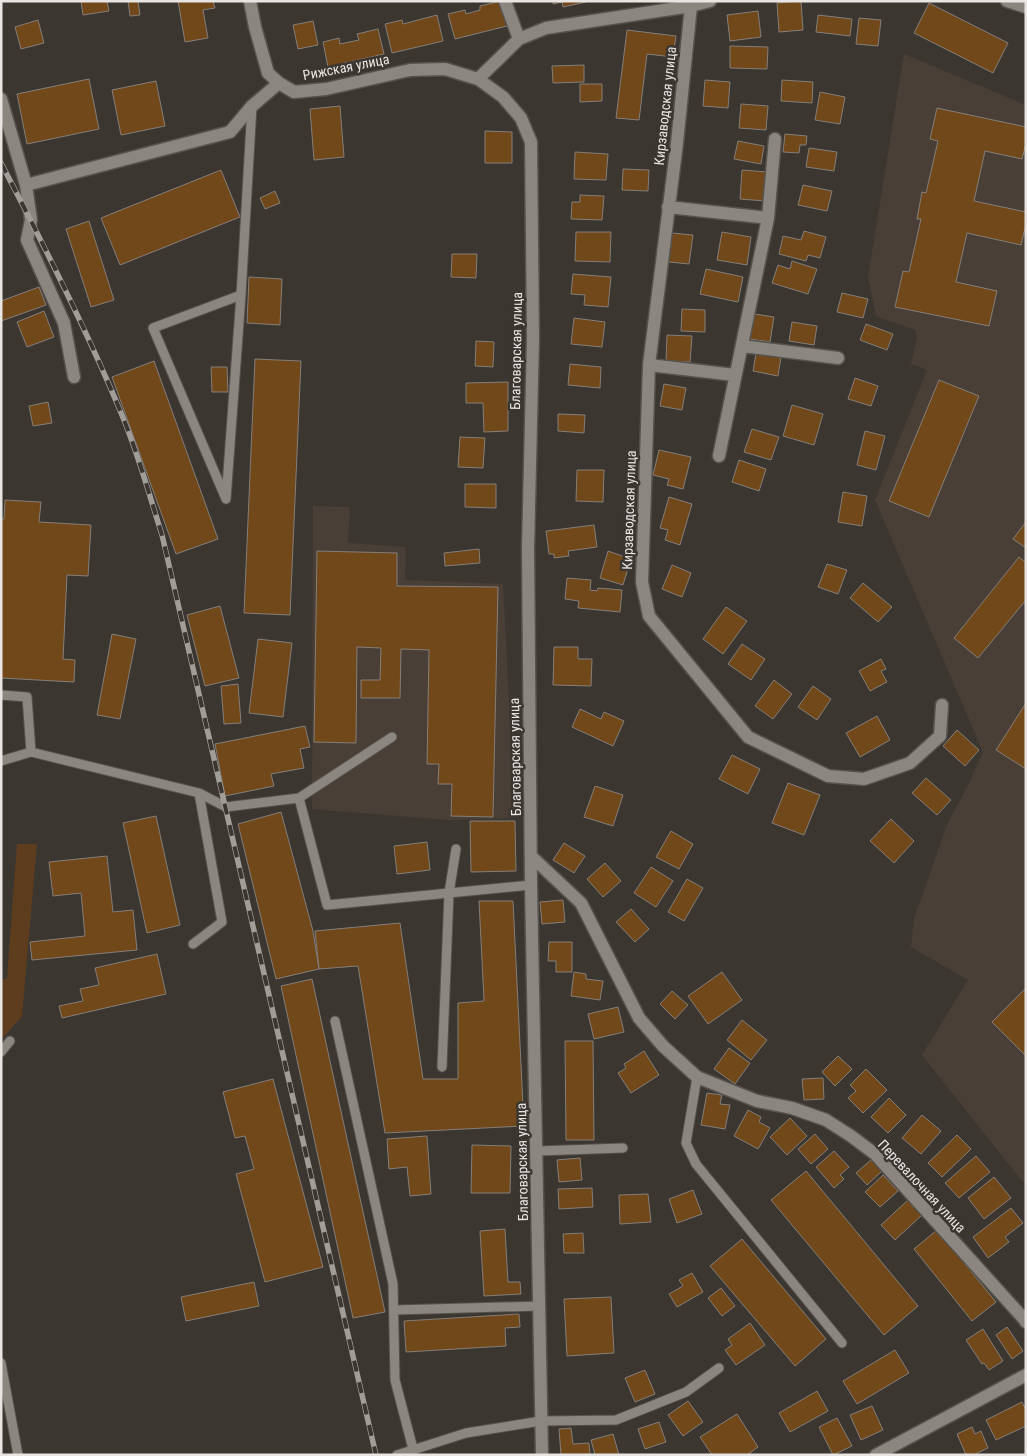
<svg xmlns="http://www.w3.org/2000/svg" width="1027" height="1456" viewBox="0 0 1027 1456" font-family="'Roboto Condensed',sans-serif">
<style>
.built{fill:#493f36}
.green{fill:#5d3d1d}
.building{fill:#71481a;stroke:#847e79}
.lines{fill:none;stroke-linecap:round;stroke-linejoin:round}
.service-casing{stroke:#56524d;stroke-width:11}
.minor-casing{stroke:#56524d;stroke-width:15}
.tertiary-casing{stroke:#56524d;stroke-width:15}
.service{stroke:#8c8680;stroke-width:9}
.minor{stroke:#8c8680;stroke-width:12}
.tertiary{stroke:#8c8680;stroke-width:12}
.rail-casing{stroke:#a19d99;stroke-width:5.5}
.rail{stroke:#3c3631;stroke-width:4;stroke-dasharray:11;stroke-linecap:butt}
.labels{text-anchor:middle;dominant-baseline:central;stroke-width:5;stroke-linejoin:round;paint-order:stroke}
.street-label{font-size:14px;fill:#e8e5e2;stroke:#3c3631}
</style>
<rect width="100%" height="100%" fill="#3c3631"/>
<!-- built -->
<path class="built" d="M904,54L1026,105V1186L922,1055L968,980L911,947L914,919L947,825L969,783L983,752L875,500L927,370L911,364L917,338L915,330L876,316L868,277Z
M313,506L350,507L348,543L406,547L405,580L503,584L515,818L448,820L312,809Z"/>
<!-- green -->
<path class="green" d="M17,844H37L22,1016L1,1040V979H7Z"/>
<!-- building -->
<path class="building" d="M81,1H107L109,11L83,15Z
M128,1H138L140,15L130,16Z
M178,1H213L215,8L203,10L208,38L185,42Z
M501,1L507,26L455,39L448,14L465,10L466,14L480,10V6Z
M553,1H586V2L563,7L562,2L553,4Z
M801,1L803,30L779,32L777,3Z
M929,3L1008,43L993,73L914,33Z
M758,11L761,37L730,41L727,15Z
M437,15L443,41L392,53L385,24L402,20L403,24Z
M818,15L852,19L850,36L816,32Z
M859,18L881,20L878,46L856,44Z
M38,20L44,43L21,49L15,27Z
M313,21L318,45L298,49L293,25Z
M378,29L384,54L328,67L323,42L339,38L340,44L359,40L357,34Z
M627,30L676,36L673,57L647,54L639,120L616,118Z
M730,46L768,47L767,69L730,68Z
M584,65V82L553,83L552,66Z
M89,79L99,129L27,144L17,94Z
M705,80L730,82L728,108L703,106Z
M782,80L813,82L812,103L781,101Z
M156,81L165,126L121,135L112,90Z
M580,84H602V101L580,102Z
M820,92L845,97L840,124L815,120Z
M741,104L768,106L766,130L739,128Z
M340,106L344,157L314,160L310,109Z
M937,108L1026,127V143L1022,159L985,151L974,201L1026,212V224L1021,245L967,233L956,282L997,291L989,326L895,307L903,271L909,272L921,219H917L922,192L926,193L938,141L930,139Z
M485,131L512,132V163H485Z
M785,134L807,136L806,145H800L799,153L783,152Z
M738,141L764,146L761,164L734,159Z
M809,148L837,152L834,171L806,167Z
M575,152L608,154L606,180L574,179Z
M623,169L649,170L648,191L622,190Z
M221,170L240,217L120,265L101,218Z
M742,170L767,172L765,201L740,199Z
M803,185L832,191L827,211L798,205Z
M275,191L280,203L265,209L260,198Z
M580,195L604,196L602,220L571,219L572,202H580Z
M89,221L114,300L91,307L66,229Z
M804,231L826,237L820,258L808,255L806,261L779,254L783,236L801,240Z
M576,232H611L610,262L575,261Z
M722,232L751,237L747,265L717,260Z
M672,233L693,235L689,264L669,262Z
M452,254H477L476,278L451,277Z
M792,261L817,269L808,294L772,283L778,265L790,269Z
M706,269L743,277L738,302L700,294Z
M573,274L611,277L608,307L584,305L585,295L571,294Z
M249,277L282,279L280,325L247,323Z
M39,287L46,305L1,321V301Z
M842,293L868,299L863,318L837,312Z
M682,309L705,310V332L681,331Z
M44,311L54,337L27,347L17,322Z
M755,314L774,317L770,342L750,339Z
M574,318L605,322L602,347L571,344Z
M792,322L817,326L814,345L789,341Z
M866,324L893,334L887,350L860,340Z
M667,335L692,336L690,362L666,361Z
M476,341L494,342L493,367L475,366Z
M756,353L781,357L778,376L753,371Z
M255,359L301,361L290,615L244,613Z
M154,361L218,539L176,554L112,377Z
M570,364L601,367L600,388L568,385Z
M211,367H227L228,392H212Z
M855,378L878,386L871,406L848,399Z
M939,380L979,396L929,517L889,501Z
M508,382V431L484,432L483,403H466V383Z
M664,384L686,388L682,410L660,406Z
M48,402L52,423L33,426L29,406Z
M792,405L823,414L814,445L783,436Z
M558,414L585,415L584,433L558,431Z
M752,429L779,437L771,460L744,452Z
M865,431L885,436L876,470L857,465Z
M460,437L485,438L483,468L458,467Z
M659,450L691,457L683,489L667,485L669,479L653,475Z
M739,460L766,469L759,491L732,482Z
M577,470H604L603,502L576,501Z
M465,484H496V508L465,507Z
M843,492L867,496L862,526L838,522Z
M669,497L692,504L680,545L665,540L668,530L660,528Z
M5,500L41,502L39,522L91,525L88,576L67,575L63,659L75,660L74,682L1,678V519H4Z
M1026,522V548L1013,539Z
M594,525L597,547L568,551L569,556L554,558V554H549L546,531Z
M479,549L480,563L445,566L444,553Z
M317,551L397,553V586L498,587L493,817L451,816L452,784H438L439,764H427L429,650L401,649L400,698H361V680H380L381,648L357,647L356,743L314,742Z
M608,551L631,559L623,585L600,578Z
M1019,557L1026,563V600L978,658L954,638Z
M827,564L847,570L838,594L818,587Z
M672,565L691,573L682,597L662,589Z
M567,578L591,580L590,590L597,591L598,588L622,590L620,612L578,608L579,601L565,599Z
M863,583L892,607L878,622L850,598Z
M220,606L239,678L205,686L187,615Z
M726,607L747,621L723,654L703,639Z
M112,634L136,639L120,719L97,715Z
M258,639L292,643L283,717L249,713Z
M742,644L765,659L751,680L728,664Z
M554,647H578V659H592L591,686L553,685Z
M881,659L886,669L881,671L887,682L870,691L859,671Z
M774,680L792,694L773,719L755,706Z
M238,684L241,723L224,724L221,686Z
M813,686L831,699L817,720L798,707Z
M1026,703V769L996,750Z
M580,709L601,719L604,712L624,721L613,746L572,727Z
M877,716L890,740L860,757L846,733Z
M305,726L310,747L300,749L304,768L271,774L274,786L225,796L215,744Z
M957,730L979,750L965,766L943,746Z
M732,755L760,769L748,794L719,779Z
M926,778L951,800L937,815L912,793Z
M788,783L820,795L804,835L772,823Z
M595,786L623,795L613,826L584,817Z
M281,812L313,931L319,969L276,979L238,824Z
M156,816L180,925L147,933L123,823Z
M891,819L914,841L894,863L870,841Z
M470,821H515L516,871L471,872Z
M671,831L693,844L679,869L656,857Z
M427,842L430,870L397,874L394,846Z
M564,843L585,856L574,873L553,860Z
M107,856L113,912L133,910L137,950L32,960L30,942L85,936L81,893L53,896L49,862Z
M605,863L621,881L603,897L587,879Z
M651,867L673,881L656,907L634,893Z
M687,879L703,888L684,921L668,912Z
M563,900L565,922L542,924L540,902Z
M479,901H513L524,1126L385,1133L358,966L319,969L315,931L400,923L423,1079H458V1003L484,1001Z
M631,909L649,929L635,942L616,922Z
M549,942H572V972H556V961H548Z
M157,954L166,994L62,1018L59,1006L83,1001L80,989L99,985L95,968Z
M574,972L586,974V979L603,981L600,1000L571,996Z
M722,972L742,1000L708,1024L688,996Z
M312,979L385,1312L353,1318L281,986Z
M1026,988V1056L992,1022Z
M672,991L688,1005L675,1019L660,1004Z
M618,1007L624,1032L594,1039L588,1014Z
M742,1020L767,1040L751,1060L727,1040Z
M565,1041H593L594,1140H566Z
M729,1048L750,1063L735,1084L714,1069Z
M644,1051L659,1075L631,1093L618,1073L626,1068L624,1064Z
M838,1056L852,1069L835,1086L822,1072Z
M866,1069L887,1090L863,1113L848,1098L856,1091L850,1085Z
M823,1078L824,1099L804,1100L802,1079Z
M273,1079L323,1267L265,1282L236,1174L254,1169L245,1136L235,1138L223,1092Z
M707,1093L722,1095L720,1104L730,1105L725,1129L701,1125Z
M889,1098L906,1115L888,1133L871,1117Z
M748,1110L761,1117L759,1122L770,1128L758,1149L734,1136Z
M922,1115L941,1131L921,1154L902,1138Z
M790,1118L807,1136L787,1155L770,1137Z
M815,1134L828,1149L811,1164L798,1149Z
M957,1135L971,1149L942,1177L928,1163Z
M427,1136L431,1194L410,1196L407,1167L389,1169L387,1139Z
M472,1145L511,1146L510,1193H471Z
M834,1151L849,1167L840,1175L844,1179L834,1188L816,1167Z
M976,1156L990,1172L959,1198L945,1183Z
M580,1158L582,1180L559,1182L557,1160Z
M872,1159L882,1171L867,1185L856,1173Z
M806,1171L918,1306L884,1335L771,1200Z
M883,1175L898,1191L880,1207L865,1192Z
M994,1177L1011,1198L984,1219L968,1198Z
M592,1188L593,1207L559,1209L558,1189Z
M693,1190L702,1214L677,1223L669,1199Z
M648,1194L651,1222L620,1224L619,1195Z
M908,1200L922,1215L895,1240L881,1225Z
M1011,1208L1023,1223L1005,1237L1009,1242L988,1258L973,1237Z
M505,1229L508,1282H520L521,1294L484,1296L480,1231Z
M937,1230L996,1302L972,1321L914,1249Z
M583,1233L584,1253H564L563,1234Z
M742,1239L826,1339L795,1366L710,1266Z
M692,1273L703,1292L677,1307L669,1294L683,1286L679,1280Z
M254,1282L259,1306L186,1321L181,1297Z
M721,1288L735,1306L722,1316L708,1298Z
M611,1297L614,1353L567,1356L564,1299Z
M519,1314L520,1327L505,1328L506,1346L406,1352L404,1321Z
M750,1323L765,1345L736,1365L725,1350L732,1345L728,1339Z
M1007,1327L1023,1351L1012,1359L996,1335Z
M983,1329L1003,1361L989,1370L984,1363L982,1364L966,1340Z
M895,1350L909,1373L857,1404L843,1381Z
M645,1370L655,1394L635,1402L625,1378Z
M817,1391L828,1411L790,1432L779,1413Z
M688,1401L703,1422L683,1436L668,1415Z
M1022,1402L1026,1410V1426L996,1440L986,1420Z
M872,1406L883,1430L861,1440L850,1415Z
M737,1414L758,1447L747,1455H712L700,1437Z
M837,1418L852,1446L833,1455L819,1427Z
M659,1422L666,1442L645,1449L638,1429Z
M972,1427L975,1434L981,1431L988,1448L973,1455H966L957,1434Z
M571,1428L573,1444L589,1443L590,1455H561L559,1429Z
M613,1434L619,1455H595L591,1440Z"/>
<g class="lines">
<!-- service casing -->
<g class="service-casing">
<path id="service" d="M241,295L153,328L226,499L241,295L252,106
M1,695L27,697L31,752
M392,737L299,798L327,905L531,885
M1,761L31,752L199,793
M193,944L222,922L199,793L226,807L299,798
M335,1021L393,1284L395,1380L413,1449
M1,1052L10,1041
M442,1067L449,893L456,849
M697,1077L686,1143L696,1164L842,1343
M537,1151L623,1148
M394,1310L540,1306
M1,1363L18,1455
M397,1455L466,1433L541,1421L616,1420L686,1392L719,1368"/>
</g>
<!-- minor casing -->
<g class="minor-casing">
<path id="minor" d="M505,1L519,39
M1007,1L1026,7
M691,6L677,143L649,365L642,582L649,616L748,737L828,776L864,779L910,763L940,736L942,705
M478,79L519,39L546,28L691,6L710,1
M1,99L26,185L230,132L252,106L279,83
M26,185L31,220L27,240L64,323L74,377
M668,207L768,218
M742,346L838,358
M649,365L735,375
M719,456L768,218L775,139
M532,857L581,903L639,1018L663,1046L697,1077L757,1101L792,1108L826,1120L851,1136L875,1154L1024,1319L1026,1322
M876,1455L1026,1375"/>
</g>
<!-- tertiary casing -->
<g class="tertiary-casing">
<path id="tertiary" d="M250,1L255,27L268,73L279,83L294,92L326,89L410,70L445,69L478,79L503,97L521,118L531,142L533,338L528,549L531,885L542,1455"/>
</g>
<!-- service -->
<use href="#service" class="service"/>
<!-- minor -->
<use href="#minor" class="minor"/>
<!-- tertiary -->
<use href="#tertiary" class="tertiary"/>
<!-- rail casing -->
<g class="rail-casing">
<path id="rail" d="M1,163C45,247 88,332 124,420C139,457 150,497 162,535L376,1455"/>
</g>
<!-- rail -->
<use href="#rail" class="rail"/>
</g>
<g class="labels">
<!-- street labels -->
<g class="street-label">
<text transform="translate(346 67) rotate(-11)">Рижская улица</text>
<text transform="translate(665 106) rotate(-84)">Кирзаводская улица</text>
<text transform="translate(516 351) rotate(-89)">Благоварская улица</text>
<text transform="translate(629 510) rotate(-88)">Кирзаводская улица</text>
<text transform="translate(515 757) rotate(-91)">Благоварская улица</text>
<text transform="translate(522 1162) rotate(-91)">Благоварская улица</text>
<text transform="translate(922 1186) rotate(47)">Перевалочная улица</text>
</g>
</g>
<!-- border -->
<rect width="1027" height="1456" fill="none" stroke="#e8e5e2" stroke-width="5"/>
</svg>
